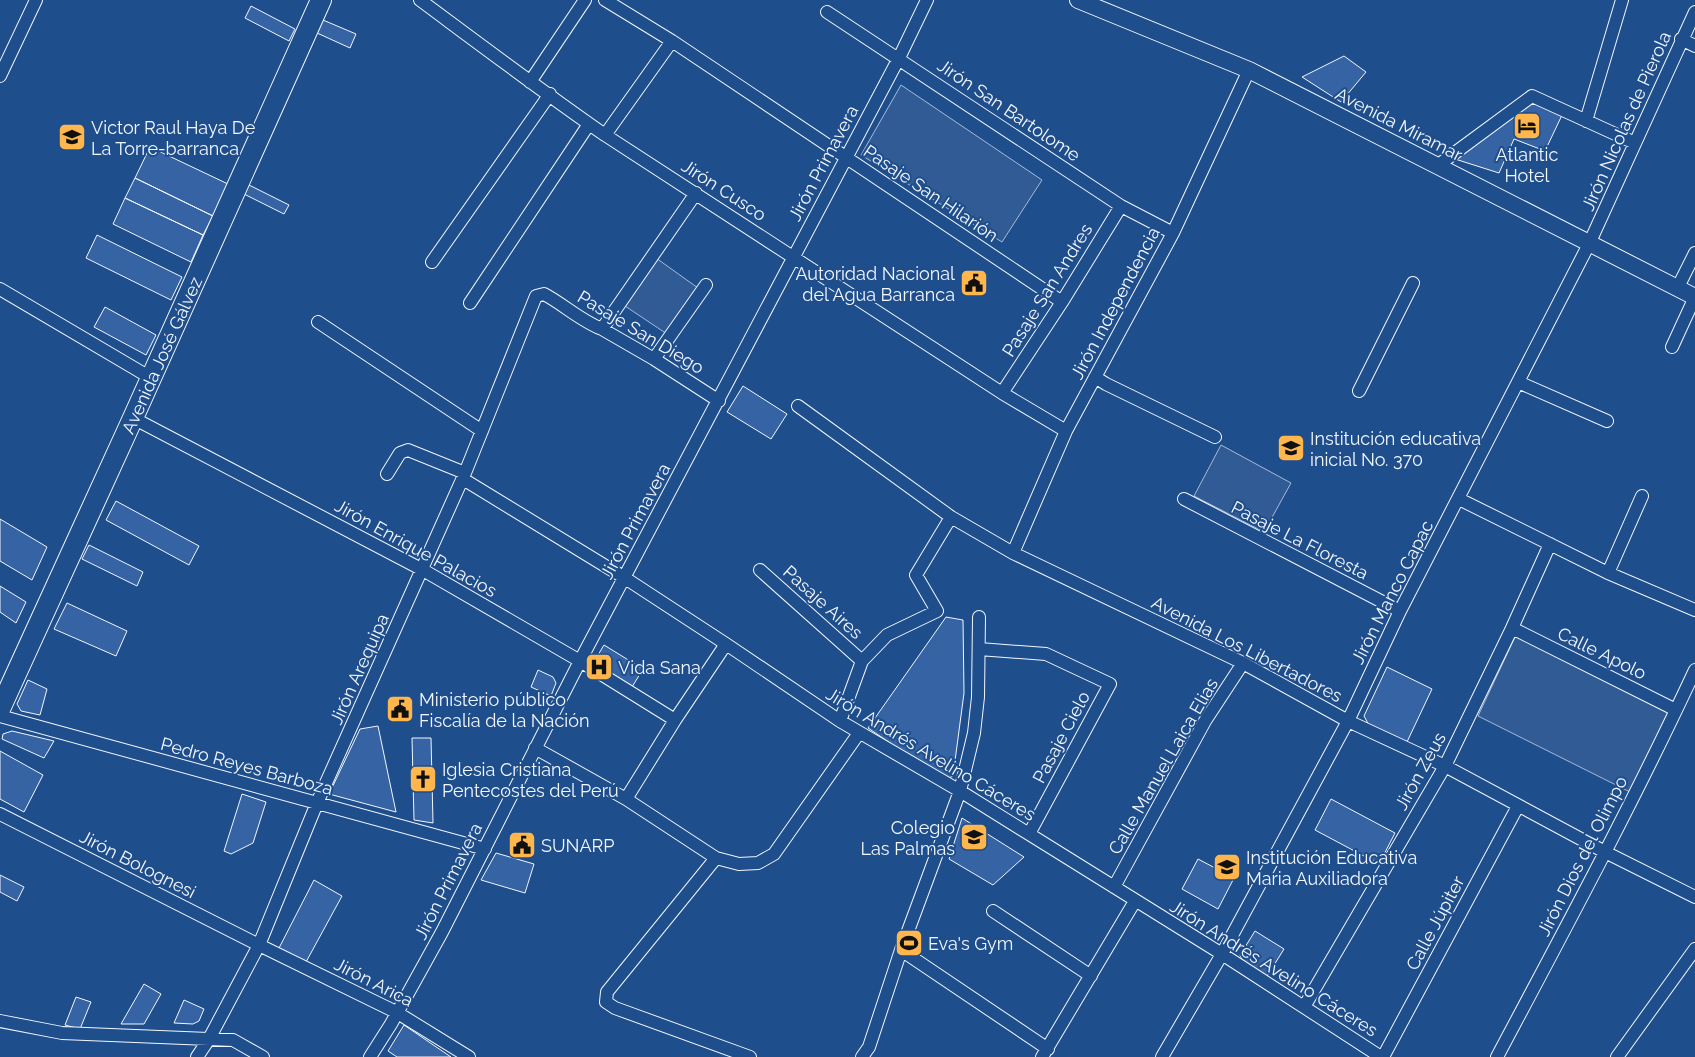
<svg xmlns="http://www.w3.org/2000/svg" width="1695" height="1057" viewBox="0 0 1695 1057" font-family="Raleway,sans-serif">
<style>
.green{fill:#305b95;stroke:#a8bbd7}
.building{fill:#3563a3;stroke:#f2f6ff}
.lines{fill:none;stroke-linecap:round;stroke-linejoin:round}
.minor-casing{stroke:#f2f6ff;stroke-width:14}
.tertiary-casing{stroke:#f2f6ff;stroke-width:18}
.primary-casing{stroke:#f2f6ff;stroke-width:22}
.minor{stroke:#1f4e8c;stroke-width:12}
.tertiary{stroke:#1f4e8c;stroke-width:16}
.primary{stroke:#1f4e8c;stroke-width:20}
.labels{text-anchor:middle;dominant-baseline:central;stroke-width:4;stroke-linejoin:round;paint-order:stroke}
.street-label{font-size:18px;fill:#f2f6ff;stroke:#1f4e8c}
.poi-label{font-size:18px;fill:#f2f6ff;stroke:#1f4e8c;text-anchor:start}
</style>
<rect width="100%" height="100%" fill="#1f4e8c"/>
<!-- green -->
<path class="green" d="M901,85L1042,180L1002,242L861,155Z
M656,258L698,288L667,334L625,306Z
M1221,445L1291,483L1264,532L1194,496Z
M1516,635L1672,710L1630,792L1478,716Z"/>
<!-- building -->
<path class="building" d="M251,6L295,29L289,41L245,18Z
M323,20L356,34L350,48L317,33Z
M1344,56L1366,72L1341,102L1302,77Z
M1528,100L1563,113L1545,151L1514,139L1499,173L1455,159Z
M150,147L228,184L213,216L135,178Z
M135,178L213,216L203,235L125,198Z
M249,185L289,205L284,214L244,194Z
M125,198L203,235L191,262L113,224Z
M97,235L182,277L171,300L86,258Z
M105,307L156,335L146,355L94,327Z
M743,386L787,414L771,439L727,412Z
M116,501L199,546L189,565L106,520Z
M0,519L47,547L32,580L0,561Z
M89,545L143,572L137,586L82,559Z
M0,586L26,602L16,623L0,612Z
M67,603L127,631L116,656L54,629Z
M946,617L963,620L964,693L953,776L945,780L868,728Z
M604,645L643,669L632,687L600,667L598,655Z
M1387,667L1432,689L1406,744L1370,727L1364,716Z
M538,670L553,677L556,683L551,696L531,687Z
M28,680L47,689L40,715L21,711L17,704Z
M378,726L396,812L329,794L360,729Z
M12,731L54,741L44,758L2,739L3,734Z
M412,738H431L433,823L414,820Z
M0,751L43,775L24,812L0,799Z
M242,794L266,802L253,843L231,854L224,851Z
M1331,799L1395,833L1379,864L1315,830Z
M962,818L1024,857L993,885L949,859Z
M496,853L534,864L525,893L481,880Z
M1198,859L1234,878L1218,909L1182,889Z
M0,875L24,887L17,901L0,892Z
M314,880L342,896L306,962L279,948Z
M1255,931L1284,949L1266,978L1244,964L1240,955Z
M144,984L161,994L144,1024H121Z
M76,997L91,1002L80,1029L65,1025Z
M184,1000L204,1009L199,1021L193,1024L174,1023Z
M404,1025L451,1057H397L388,1051Z"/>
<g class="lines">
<!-- minor casing -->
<g class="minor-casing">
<path id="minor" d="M420,0C482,46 543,92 605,135L1002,393L1066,431
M605,0L672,41L1062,302
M827,12L1121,206L1173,233
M1681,39L1695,46
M0,76L36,0
M530,82L585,0
M1586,121L1622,0
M605,135L672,41
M1437,166L1532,96L1635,143
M432,262L550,94
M0,289L151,378
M1677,289L1695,253
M470,303L589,124
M318,322L482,431
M602,329L696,193
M1672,347L1695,297
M654,359L706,285
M1095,377L1106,384L1215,437
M1518,382L1607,421
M1359,391L1413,283
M1002,393L1062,302L1121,206
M798,406L951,517L1013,553L1243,663L1348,721L1445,766L1605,852L1695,897
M133,418L423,570L580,661L675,720
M387,474L400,453L408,450L465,473
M463,479L625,578L726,644L840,721L960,791L1029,834L1222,954L1381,1057
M1184,499L1400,611
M1459,499L1608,573L1695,610
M1013,553L1066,431L1173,233L1249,70
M760,570L862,661
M1608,573L1642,496
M1512,628L1676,710
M979,649L1046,654L1110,684L1029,834
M0,716L485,849
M840,721L862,661L887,635L937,611L916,575L951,517
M535,748L626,799L716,858L739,864L758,863L774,854L859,733
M626,799L675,720L726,644
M0,814L259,945L396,1012L469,1057
M716,858L607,992L606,1002L615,1008L750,1057
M1114,887L1205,721L1243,663
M993,911L1091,976
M901,950L1048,1049
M1304,1007L1445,766L1512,628L1550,544
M0,1021L62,1033L233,1040L263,1057
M197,1057L209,1039L259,945L317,803L465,473L536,296L544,294C563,304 581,321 602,329L654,359L719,401
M370,1057L391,1024L442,932L580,661L899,58L927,0
M862,1057L869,1047L901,950L960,791L974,733L978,697L979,617
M1042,1057L1135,901
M1162,1057L1222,954L1348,721L1400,611L1589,244L1695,12
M1383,1057L1518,806
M1497,1057C1565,929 1634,801 1695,670
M1617,1057L1695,949"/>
</g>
<!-- tertiary casing -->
<g class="tertiary-casing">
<path id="tertiary" d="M1078,0L1249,70L1695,297"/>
</g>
<!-- primary casing -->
<g class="primary-casing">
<g id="primary">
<path id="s1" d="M0,709L133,418L321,0"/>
</g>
</g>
<!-- minor -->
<use href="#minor" class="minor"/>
<!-- tertiary -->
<use href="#tertiary" class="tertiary"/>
<!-- primary -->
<use href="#primary" class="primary"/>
</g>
<!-- icons -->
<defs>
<g id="hotel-square" transform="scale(1.4375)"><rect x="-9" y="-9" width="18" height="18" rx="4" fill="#ffb74d" stroke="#1f4e8c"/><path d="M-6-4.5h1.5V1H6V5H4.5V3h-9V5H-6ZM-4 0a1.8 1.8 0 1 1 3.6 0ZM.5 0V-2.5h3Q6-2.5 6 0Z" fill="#111"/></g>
<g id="school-square" transform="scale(1.4375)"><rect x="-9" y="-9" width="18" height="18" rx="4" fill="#ffb74d" stroke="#1f4e8c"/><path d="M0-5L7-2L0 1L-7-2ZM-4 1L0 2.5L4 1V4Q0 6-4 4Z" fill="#111"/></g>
<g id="civic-square" transform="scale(1.4375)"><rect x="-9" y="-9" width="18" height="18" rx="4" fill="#ffb74d" stroke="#1f4e8c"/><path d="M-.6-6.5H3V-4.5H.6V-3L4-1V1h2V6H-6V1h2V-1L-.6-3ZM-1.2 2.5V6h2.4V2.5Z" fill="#111"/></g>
<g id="hospital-square" transform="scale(1.4375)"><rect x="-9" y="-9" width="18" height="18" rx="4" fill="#ffb74d" stroke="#1f4e8c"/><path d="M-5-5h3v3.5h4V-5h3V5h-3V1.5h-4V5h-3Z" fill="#111"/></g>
<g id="church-square" transform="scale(1.4375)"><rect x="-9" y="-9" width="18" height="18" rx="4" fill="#ffb74d" stroke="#1f4e8c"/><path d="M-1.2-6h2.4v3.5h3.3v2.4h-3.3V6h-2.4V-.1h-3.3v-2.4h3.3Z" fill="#111"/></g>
<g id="stadium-square" transform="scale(1.4375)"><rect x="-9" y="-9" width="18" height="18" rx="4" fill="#ffb74d" stroke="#1f4e8c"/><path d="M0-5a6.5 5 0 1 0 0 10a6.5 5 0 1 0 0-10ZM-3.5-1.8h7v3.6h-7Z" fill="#111"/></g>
</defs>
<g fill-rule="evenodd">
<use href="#hotel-square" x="1527" y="126"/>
<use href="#school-square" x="72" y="137"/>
<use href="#civic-square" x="974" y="283"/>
<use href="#school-square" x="1291" y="448"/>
<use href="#hospital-square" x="599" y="667"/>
<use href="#civic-square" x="400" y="709"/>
<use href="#church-square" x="423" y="779"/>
<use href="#school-square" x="974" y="837"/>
<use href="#civic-square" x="522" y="845"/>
<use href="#school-square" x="1227" y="867"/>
<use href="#stadium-square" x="909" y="943"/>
</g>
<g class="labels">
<!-- street labels -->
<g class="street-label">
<text transform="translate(1009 110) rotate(34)">Jirón San Bartolome</text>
<text transform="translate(1626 121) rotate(-66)">Jirón Nicolas de Pierola</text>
<text transform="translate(1399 124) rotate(27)">Avenida Miramar</text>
<text transform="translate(823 163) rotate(-62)">Jirón Primavera</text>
<text transform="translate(724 190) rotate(33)">Jirón Cusco</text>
<text transform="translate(931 193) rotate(34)">Pasaje San Hilarión</text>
<text transform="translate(1047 290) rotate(-58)">Pasaje San Andres</text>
<text transform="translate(1115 303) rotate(-62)">Jirón Independencia</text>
<text transform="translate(641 332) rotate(31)">Pasaje San Diego</text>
<text stroke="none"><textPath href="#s1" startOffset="389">Avenida José Gálvez</textPath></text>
<text transform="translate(635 521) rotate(-62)">Jirón Primavera</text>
<text transform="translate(1300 540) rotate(27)">Pasaje La Floresta</text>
<text transform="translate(416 548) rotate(29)">Jirón Enrique Palacios</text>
<text transform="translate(1392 592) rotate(-63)">Jirón Manco Capac</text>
<text transform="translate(823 602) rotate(42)">Pasaje Aires</text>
<text transform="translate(1247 649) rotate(27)">Avenida Los Libertadores</text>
<text transform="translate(1602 653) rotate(26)">Calle Apolo</text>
<text transform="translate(359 669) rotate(-66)">Jirón Arequipa</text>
<text transform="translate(1061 737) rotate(-62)">Pasaje Cielo</text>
<text transform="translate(931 754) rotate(31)">Jirón Andrés Avelino Cáceres</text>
<text transform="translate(247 766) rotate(15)">Pedro Reyes Barboza</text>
<text transform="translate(1163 766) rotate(-60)">Calle Manuel Laica Elias</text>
<text transform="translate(1420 771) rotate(-61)">Jirón Zeus</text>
<text transform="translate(1582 856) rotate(-63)">Jirón Dios del Olimpo</text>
<text transform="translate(138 864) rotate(27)">Jirón Bolognesi</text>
<text transform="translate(448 881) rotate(-63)">Jirón Primavera</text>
<text transform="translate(1435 923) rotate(-62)">Calle Júpiter</text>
<text transform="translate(1274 968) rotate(32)">Jirón Andrés Avelino Cáceres</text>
<text transform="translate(374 982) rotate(27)">Jirón Arica</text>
</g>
<!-- poi labels -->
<g class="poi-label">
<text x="91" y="127">Victor Raul Haya De<tspan x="91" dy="21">La Torre-barranca</tspan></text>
<text x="1527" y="154" text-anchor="middle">Atlantic<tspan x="1527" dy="21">Hotel</tspan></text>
<text x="955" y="273" text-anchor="end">Autoridad Nacional<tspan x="955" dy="21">del Agua Barranca</tspan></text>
<text x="1310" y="438">Institución educativa<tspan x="1310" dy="21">inicial No. 370</tspan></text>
<text x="618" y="667">Vida Sana</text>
<text x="419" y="699">Ministerio público<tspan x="419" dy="21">Fiscalía de la Nación</tspan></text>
<text x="442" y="769">Iglesia Cristiana<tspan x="442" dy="21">Pentecostes del Perú</tspan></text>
<text x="955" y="827" text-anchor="end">Colegio<tspan x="955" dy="21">Las Palmas</tspan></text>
<text x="541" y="845">SUNARP</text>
<text x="1246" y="857">Institución Educativa<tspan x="1246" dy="21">Maria Auxiliadora</tspan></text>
<text x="928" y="943">Eva's Gym</text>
</g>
</g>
</svg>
